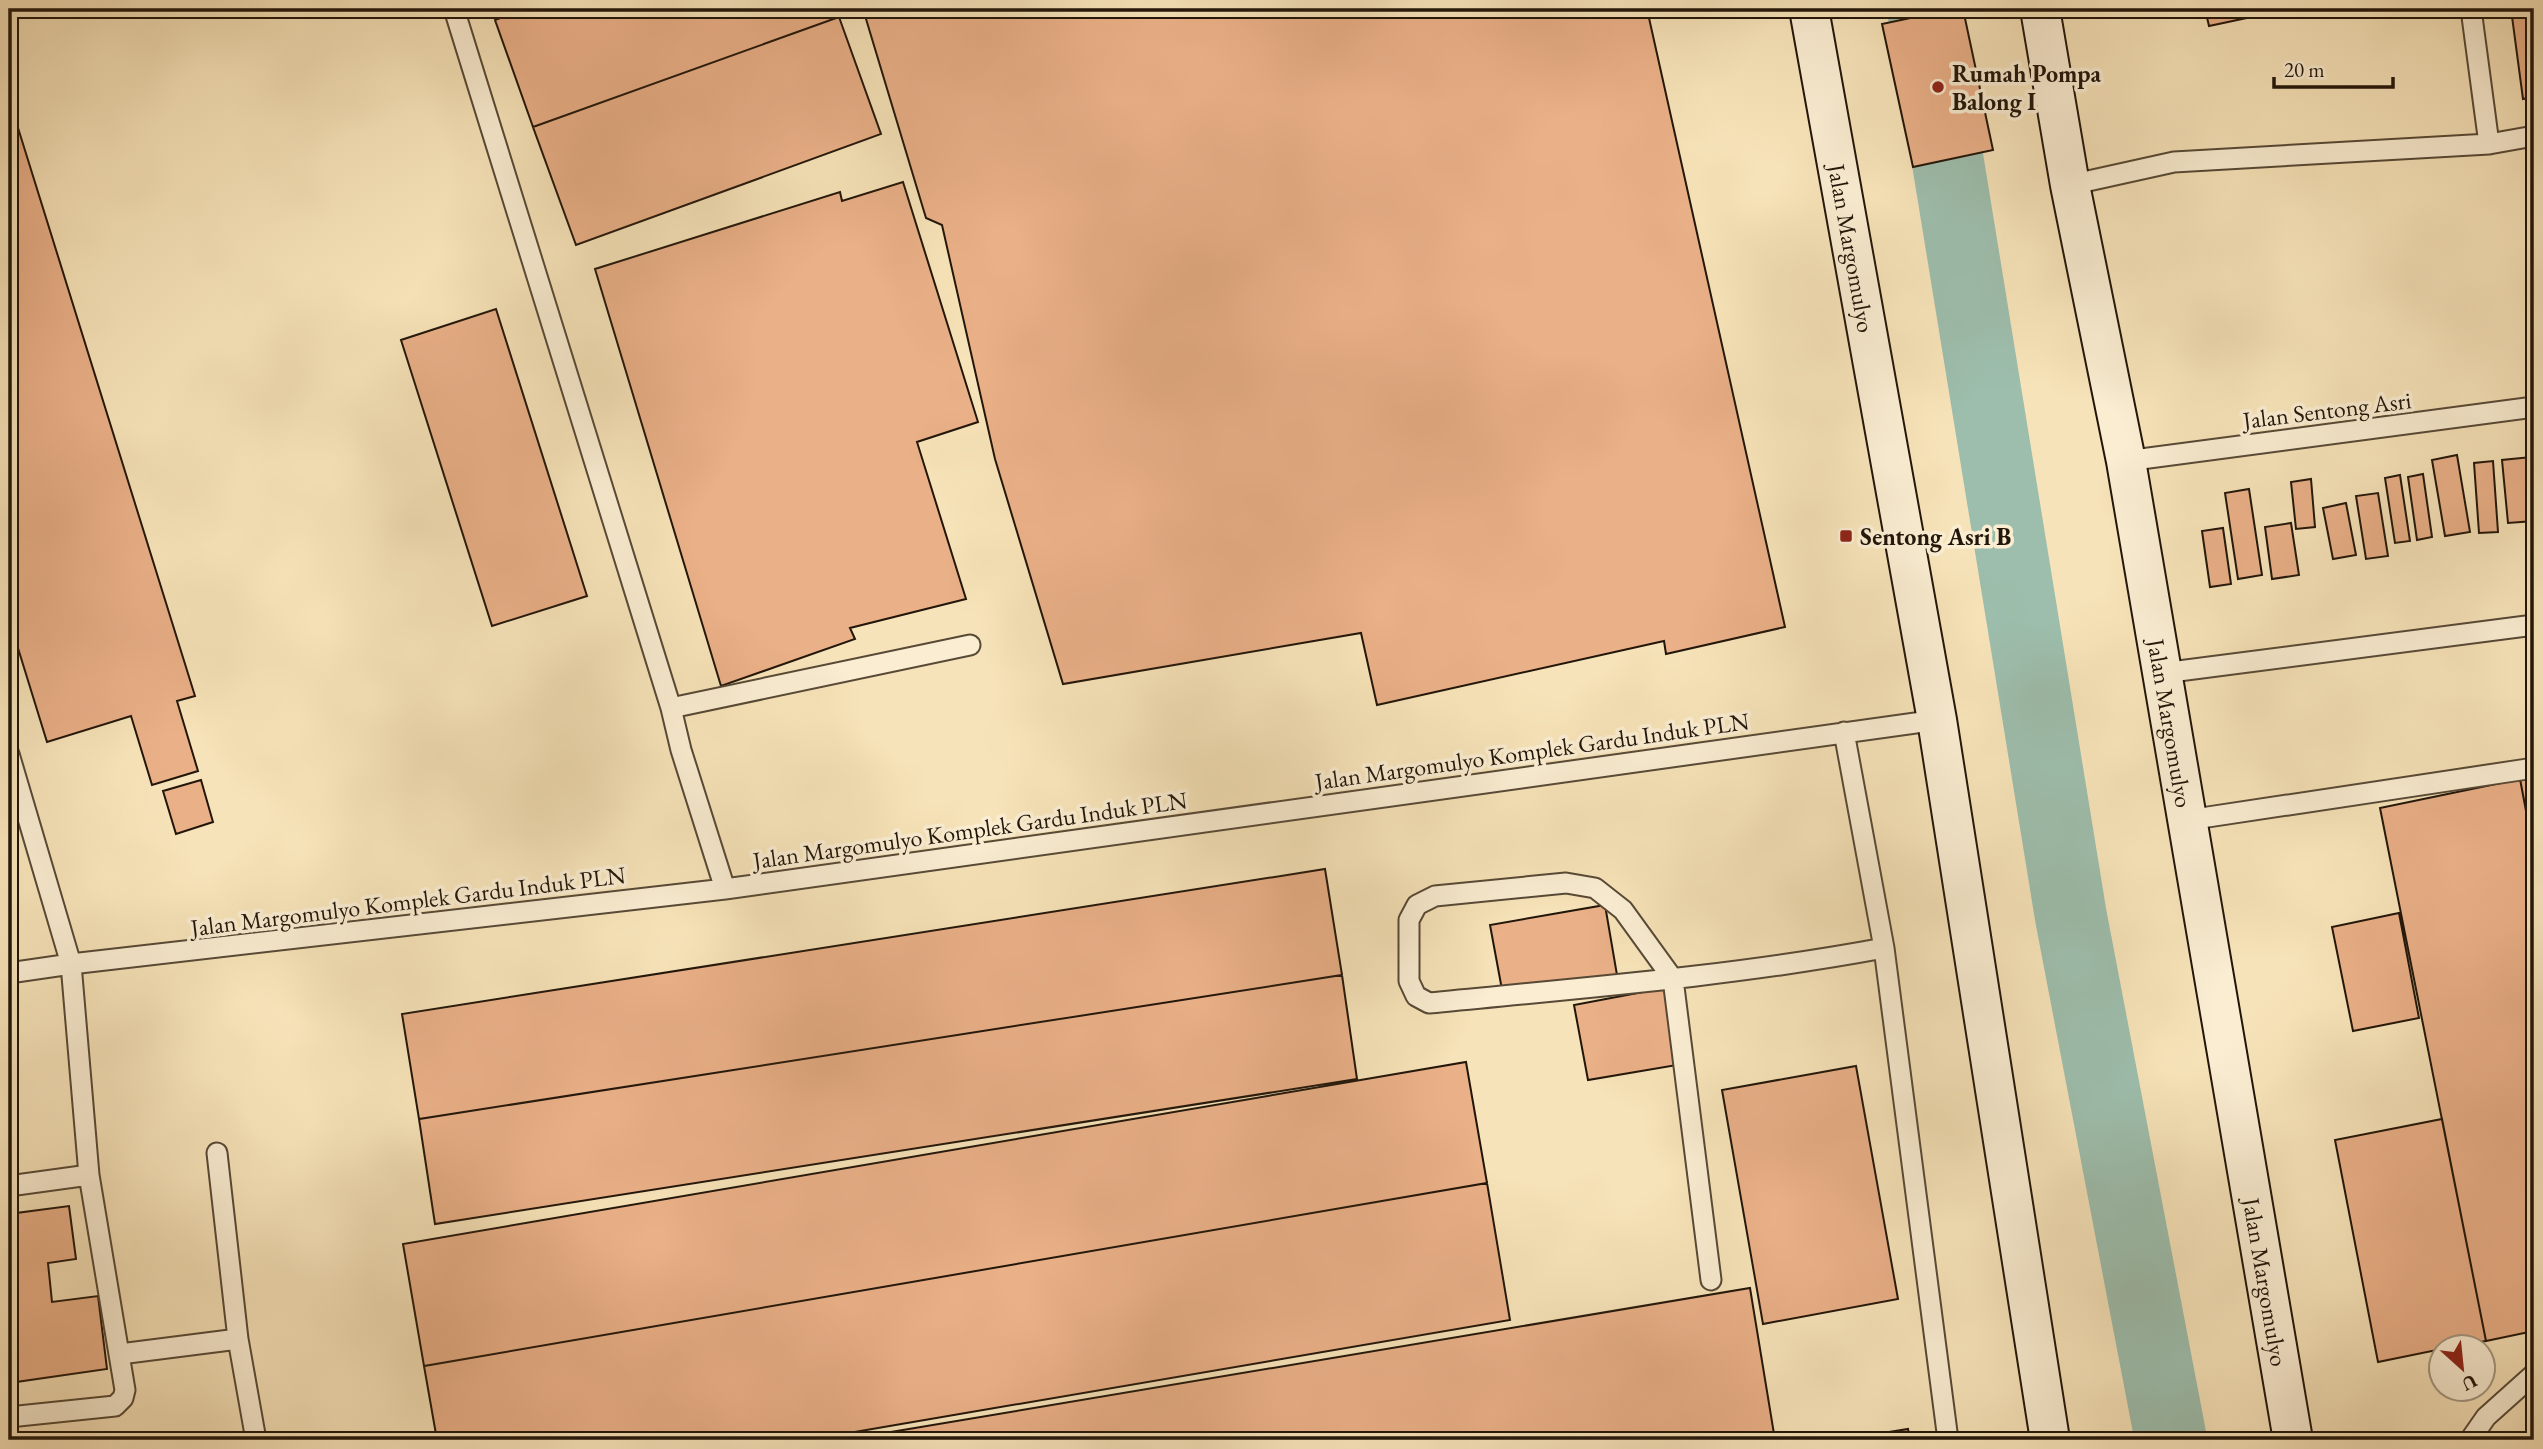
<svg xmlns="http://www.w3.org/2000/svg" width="2543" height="1449" viewBox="0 0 2543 1449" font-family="'EB Garamond',serif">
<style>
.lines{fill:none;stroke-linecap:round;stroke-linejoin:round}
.river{stroke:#9dbead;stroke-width:72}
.building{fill:#eab088;stroke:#22160a;stroke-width:2}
.lane-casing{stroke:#574936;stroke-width:23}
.secondary-casing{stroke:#22160a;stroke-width:42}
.lane{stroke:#faedd2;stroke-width:19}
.secondary{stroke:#faedd2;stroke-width:38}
.poi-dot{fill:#8f2418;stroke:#faedd2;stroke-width:2.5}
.labels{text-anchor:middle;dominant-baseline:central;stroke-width:7;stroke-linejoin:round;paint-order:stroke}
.poi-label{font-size:24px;font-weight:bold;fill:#22160a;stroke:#faedd2;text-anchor:start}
.street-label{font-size:24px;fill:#22160a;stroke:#faedd2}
</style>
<rect width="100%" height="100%" fill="#f7e3b9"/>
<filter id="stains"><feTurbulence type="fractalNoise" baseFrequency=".00286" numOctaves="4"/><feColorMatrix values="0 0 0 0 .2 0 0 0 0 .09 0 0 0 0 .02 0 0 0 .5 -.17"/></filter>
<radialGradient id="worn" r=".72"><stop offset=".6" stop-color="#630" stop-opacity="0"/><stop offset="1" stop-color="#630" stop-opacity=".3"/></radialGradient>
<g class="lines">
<!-- river -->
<path class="river" d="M1923,9L2071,917L2171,1440"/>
</g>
<!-- building -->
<path class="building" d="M525,9H836L839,17L533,127L495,20Z
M863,9H1647L1785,627L1666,654L1664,641L1377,705L1361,633L1063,684L995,459L942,225L926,218Z
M1953,9H1963L1993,150L1913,167L1882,24Z
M2205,9H2289L2209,26Z
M2511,9H2534V97L2523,99Z
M839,17L881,134L576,245L533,127Z
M9,99L195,696L177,701L198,771L152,785L131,716L47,742L9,619Z
M903,182L978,422L917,442L966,599L850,628L855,639L721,686L595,269L840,192L842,201Z
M496,309L587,596L492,626L401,340Z
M2457,455L2470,532L2445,536L2432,460Z
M2531,457L2534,521L2508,523L2502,460Z
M2493,461L2498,532L2479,533L2474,463Z
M2423,474L2432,537L2417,540L2408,477Z
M2400,475L2410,541L2395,543L2385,478Z
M2311,479L2315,527L2296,529L2291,482Z
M2249,489L2262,575L2238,579L2225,493Z
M2378,493L2388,556L2366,559L2356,496Z
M2346,503L2356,555L2333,559L2323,508Z
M2291,523L2299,575L2272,579L2265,527Z
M2223,528L2231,584L2210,587L2202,531Z
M2534,776V853L2520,779Z
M2520,779L2534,853V1331L2486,1341L2380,808Z
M201,780L213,822L176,834L163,791Z
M1325,869L1342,975L419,1119L402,1014Z
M1605,905L1617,975L1503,995L1490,925Z
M2399,913L2419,1018L2353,1031L2332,927Z
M1342,975L1357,1079L435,1224L419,1119Z
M1664,988L1677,1065L1588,1080L1574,1005Z
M1466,1062L1487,1183L424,1366L403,1244Z
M1856,1066L1898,1299L1763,1324L1722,1090Z
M2442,1119L2486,1341L2442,1348V1349L2378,1362L2335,1140Z
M1487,1183L1510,1320L808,1440H437L424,1366Z
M69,1206L76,1259L48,1263L52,1302L98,1296L107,1369L9,1383V1214Z
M1750,1288L1775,1440H843Z
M1908,1429L1910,1440H1840Z"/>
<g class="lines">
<!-- lane casing -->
<g class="lane-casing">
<path id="lane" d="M454,9L671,708L681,750L725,889
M2471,9L2489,144
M2070,185L2174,162L2489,144L2534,136
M2126,461L2534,407
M2163,673L2534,625
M671,708L970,645
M1844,732L1884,948L1948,1440
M9,754L71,964L89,1175L125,1390L123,1398L115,1406L9,1417
M2188,820L2534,768
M9,973L71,964L725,889L1937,720
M217,1153L238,1339
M9,1186L89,1175
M1711,1280L1673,979L1623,910L1595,888L1566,883L1435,896L1417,905L1409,920V981L1416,996L1429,1003C1581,988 1734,976 1884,948
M120,1354L238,1339L256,1440
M2470,1440L2486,1417L2534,1374"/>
</g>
<!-- secondary casing -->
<g class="secondary-casing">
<g id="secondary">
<path id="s1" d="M1809,9L1937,720L2050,1440"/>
<path id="s2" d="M2040,9L2070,185L2126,461L2293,1440"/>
</g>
</g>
<!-- lane -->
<use href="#lane" class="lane"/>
<!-- secondary -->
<use href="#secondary" class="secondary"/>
</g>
<!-- markers -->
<g class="poi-dot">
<circle cx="1938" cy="87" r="7"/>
<rect x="1839" y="529" width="14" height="14" rx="3.5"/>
</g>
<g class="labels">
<!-- poi labels -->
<g class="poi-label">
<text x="1952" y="73">Rumah Pompa<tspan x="1952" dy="28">Balong I</tspan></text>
<text x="1860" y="536">Sentong Asri B</text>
</g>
<!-- street labels -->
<g class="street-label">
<text stroke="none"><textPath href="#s1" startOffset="243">Jalan Margomulyo</textPath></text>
<text transform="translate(2327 410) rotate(-7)">Jalan Sentong Asri</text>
<text stroke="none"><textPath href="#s2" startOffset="726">Jalan Margomulyo</textPath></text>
<text transform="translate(1532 751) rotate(-8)">Jalan Margomulyo Komplek Gardu Induk PLN</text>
<text transform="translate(970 830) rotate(-8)">Jalan Margomulyo Komplek Gardu Induk PLN</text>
<text transform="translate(408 901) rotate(-7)">Jalan Margomulyo Komplek Gardu Induk PLN</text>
<text stroke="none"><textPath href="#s2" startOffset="1293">Jalan Margomulyo</textPath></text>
</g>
</g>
<!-- margin -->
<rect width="2543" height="1449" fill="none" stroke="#f7e3b9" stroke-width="35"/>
<rect x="10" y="10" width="2522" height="1428" fill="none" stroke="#22160a" stroke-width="3.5"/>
<rect x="18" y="18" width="2508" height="1414" fill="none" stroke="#22160a" stroke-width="2"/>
<!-- north arrow -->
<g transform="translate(2462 1368) rotate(153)"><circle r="33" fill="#faedd2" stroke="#a49782" stroke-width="2"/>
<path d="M0-5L12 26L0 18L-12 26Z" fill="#8f2418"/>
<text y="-10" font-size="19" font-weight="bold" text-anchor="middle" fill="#22160a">U</text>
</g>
<!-- scale -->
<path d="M2274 77v10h119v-10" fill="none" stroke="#22160a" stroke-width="3.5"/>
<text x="2284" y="77" font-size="21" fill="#22160a" stroke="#faedd2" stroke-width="5" paint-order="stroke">20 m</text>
<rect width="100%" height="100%" filter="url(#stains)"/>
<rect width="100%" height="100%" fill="url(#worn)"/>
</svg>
